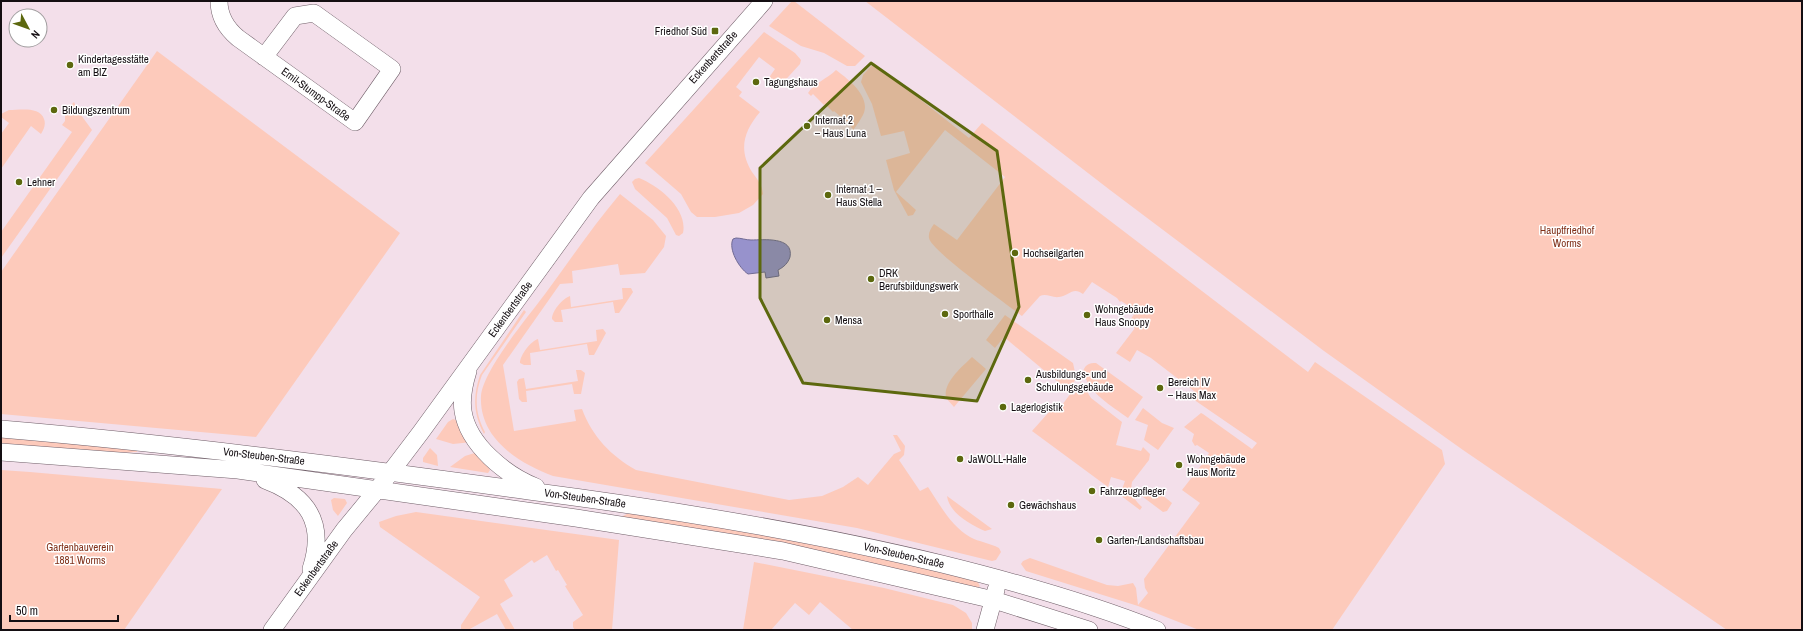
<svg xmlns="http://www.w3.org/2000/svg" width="1803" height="631" viewBox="0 0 1803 631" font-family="'Archivo Narrow',sans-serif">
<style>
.green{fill:#fdcabb}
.water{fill:#9792cc;stroke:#706a94}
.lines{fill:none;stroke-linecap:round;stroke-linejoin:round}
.minor-casing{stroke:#705f69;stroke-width:18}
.minor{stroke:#fff;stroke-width:17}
.marked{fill:#5c680e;fill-opacity:0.2;stroke:#5c680e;stroke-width:3;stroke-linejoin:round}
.poi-dot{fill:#5c680e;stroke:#fff;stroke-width:1.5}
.labels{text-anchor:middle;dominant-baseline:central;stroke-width:3;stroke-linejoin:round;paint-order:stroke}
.poi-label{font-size:11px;fill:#140e12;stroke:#fff;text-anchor:start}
.street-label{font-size:11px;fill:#140e12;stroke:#fff}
.park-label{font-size:11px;fill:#80311a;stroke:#fff}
</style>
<rect width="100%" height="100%" fill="#f3dfea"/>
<!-- green -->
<path class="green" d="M792,1H794L865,56L855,66H847L824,53L801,46L769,26Z
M865,1H1802V630H1727L1463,450L1324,351L1110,190Z
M764,32L795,53L801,60L800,64L779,87L768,79L775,69L759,57L736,87L742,92L739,96L760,112C744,131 738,149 752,172C757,179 762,184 763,194L753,205L739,213L715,217H697L691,212L681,194L645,163Z
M157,51L400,233L256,437L1,414V272Z
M874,63L969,138L982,123L1308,372L1315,362L1442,450L1445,464L1332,630H1199L1138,606L1026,571L1021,564L1023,561L1030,558L1107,585L1118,586L1133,583L1136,588L1138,605L1148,593L1145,588L1144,579L1200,503L1182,490L1203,463L1209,453L1197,445L1195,446L1192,441L1194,434L1184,427L1201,413L1203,414L1252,449L1257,443L1190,397L1194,391L1151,358L1137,350L1130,362L1116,353L1135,328L1128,323L1135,313L1128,308L1129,306L1121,301L1120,302L1117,298L1092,282L1083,294C1073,286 1069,296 1059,297C1052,298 1046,293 1040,296L1022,316C1008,305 931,251 929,238C928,233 931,228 934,224L957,240L1005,177L945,130L896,192L916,210L913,215L908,216L894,190L886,160L910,153L904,131L881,136L872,104L861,82L863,75Z
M836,70C848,79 872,97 863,115C859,123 852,131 847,139L845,138L853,129L851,127L852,125L847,121L845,122L842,119V118L834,111L833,112L825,104L824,105L813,94L811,96L808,93C814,83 827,79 836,70Z
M74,102L78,111L92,130L1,258V232L72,132L62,125L65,121V111Z
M9,110C19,110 40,106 44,119C46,124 44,129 41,134L31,126L1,169V134L9,123L1,117V114Z
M639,178C659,186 688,209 683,233L679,236L676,235L667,218L635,189L632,182L635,179Z
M620,194L653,220L666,236L664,247L645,273L620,275L618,264L572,271L573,283L560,284L503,365L514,431L576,421L574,410L582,409C592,436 611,456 636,470L789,500L822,496L843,487L858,477L868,485L894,454L901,451L893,435H897L905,446L904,455L899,460L920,491L928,487C940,505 951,526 970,537C979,542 990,543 999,548L1001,552L996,560L992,561L857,528L553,476C519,463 479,439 481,396C483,370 528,317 545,294C570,260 593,226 620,194Z
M622,288H631L633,292L619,313H615L613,302L561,310L563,322H555L552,319C552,311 562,299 570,296L571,307L623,299Z
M524,310L526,312L482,375C474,395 475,414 485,432L484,434C473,414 473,396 480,375Z
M1005,315L1073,363L1076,377L1070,392L1004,337L995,348L986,340Z
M603,329L606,333L594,355H589L587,344L530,353L531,365H524L520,363C520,355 531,341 538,339L540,350L597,341L596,330Z
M972,357L986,369L954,407L946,398C943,382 962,367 972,357Z
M1096,363L1143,397L1128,418C1112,406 1088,393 1083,371C1086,364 1089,363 1096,363Z
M576,370H581L585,373L581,394H574L572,384L526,391L527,402H522L519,399L517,382L519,379L524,378L526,389L578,381Z
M1081,382L1091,398L1122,422L1116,445L1141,451L1143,447L1150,454L1149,460L1132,482C1130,493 1134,500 1142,507L1140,510L1120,495L1125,481L1111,477L1108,487L1032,431L1058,402L1062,405L1071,393L1074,395Z
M1143,408L1162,423L1174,428L1158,450L1144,440L1148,425L1135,420Z
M453,419L458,421L472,442L453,444L436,439L448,422Z
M1,437L137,449V452L112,453L1,444Z
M430,448L437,455L438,466L423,462V458Z
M478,452L490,470L488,473L450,467L465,456Z
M1,470L30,472L222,489L124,630H1Z
M1140,488L1150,495L1156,491L1161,492V494L1172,503L1167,511L1163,512L1143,497L1139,492Z
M947,496L992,529L985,531C971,525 949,513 947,496Z
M334,498L345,499L347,503L338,516L333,510L331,500Z
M416,512L619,540L612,630H575L573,627V622L583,615L565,586L567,585L558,570L556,571L547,555L534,563L532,560L504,580L513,596L500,604L515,630H506L497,614L468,630H461V625L480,597L380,527L379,522L396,516Z
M640,513L847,550L977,581L980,586L976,589C860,557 740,538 621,517L627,514Z
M754,562L884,588L953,605L966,613L972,623V630H853L820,602L809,615L795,603L771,630H743Z"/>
<!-- water -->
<path class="water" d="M736,238C741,238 746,240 751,240C763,240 794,236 790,257C788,263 784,267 778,270L779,276L766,278L765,272L748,274C739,268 728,249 733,239Z"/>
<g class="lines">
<!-- minor casing -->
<g class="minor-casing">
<path id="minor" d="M219,1C219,17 226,28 238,38L355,122L392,69L314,13L295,16L264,57
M468,371C464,384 461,398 463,411C468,445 506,475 536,487
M1,429C178,444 354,467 529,491C668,509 806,531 942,564C1015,582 1087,602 1157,630
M1,452L238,470L576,518L783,551L994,600L1089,630
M265,480C308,496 326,523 311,569
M272,630L344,530L377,490L421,432L591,198L764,1
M985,630L996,590"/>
</g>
<!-- minor -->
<use href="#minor" class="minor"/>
</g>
<!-- marked area -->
<path class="marked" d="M871,63L997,151L1019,307L977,401L803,383L760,298V168Z"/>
<!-- markers -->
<g class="poi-dot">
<rect x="711" y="27" width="8" height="8" rx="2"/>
<circle cx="70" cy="65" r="4"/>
<circle cx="756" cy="82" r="4"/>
<circle cx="54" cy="110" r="4"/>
<circle cx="807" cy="126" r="4"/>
<circle cx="19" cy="182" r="4"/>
<circle cx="828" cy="195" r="4"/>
<circle cx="1015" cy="253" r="4"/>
<circle cx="871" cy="279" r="4"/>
<circle cx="945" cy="314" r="4"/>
<circle cx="1087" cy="315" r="4"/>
<circle cx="827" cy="320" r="4"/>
<circle cx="1028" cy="380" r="4"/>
<circle cx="1160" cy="388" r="4"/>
<circle cx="1003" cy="407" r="4"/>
<circle cx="960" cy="459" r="4"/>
<circle cx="1179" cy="465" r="4"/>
<circle cx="1092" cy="491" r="4"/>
<circle cx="1011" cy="505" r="4"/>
<circle cx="1099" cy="540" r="4"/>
</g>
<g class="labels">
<!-- poi labels -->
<g class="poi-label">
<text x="707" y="31" text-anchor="end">Friedhof Süd</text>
<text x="78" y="59">Kindertagesstätte<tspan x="78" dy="13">am BIZ</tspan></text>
<text x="764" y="82">Tagungshaus</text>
<text x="62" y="110">Bildungszentrum</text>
<text x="815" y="120">Internat 2<tspan x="815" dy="13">– Haus Luna</tspan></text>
<text x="27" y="182">Lehner</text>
<text x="836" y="189">Internat 1 –<tspan x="836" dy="13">Haus Stella</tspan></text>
<text x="1023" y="253">Hochseilgarten</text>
<text x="879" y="273">DRK<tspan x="879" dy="13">Berufsbildungswerk</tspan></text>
<text x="1095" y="309">Wohngebäude<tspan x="1095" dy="13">Haus Snoopy</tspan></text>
<text x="953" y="314">Sporthalle</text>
<text x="835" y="320">Mensa</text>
<text x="1036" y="374">Ausbildungs- und<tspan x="1036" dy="13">Schulungsgebäude</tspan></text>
<text x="1168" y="382">Bereich IV<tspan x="1168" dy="13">– Haus Max</tspan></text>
<text x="1011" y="407">Lagerlogistik</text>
<text x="968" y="459">JaWOLL-Halle</text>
<text x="1187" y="459">Wohngebäude<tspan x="1187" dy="13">Haus Moritz</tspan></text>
<text x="1100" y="491">Fahrzeugpfleger</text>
<text x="1019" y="505">Gewächshaus</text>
<text x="1107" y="540">Garten-/Landschaftsbau</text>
</g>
<!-- street labels -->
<g class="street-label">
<text transform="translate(713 57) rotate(-48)">Eckenbertstraße</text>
<text transform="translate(316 94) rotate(36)">Emil-Stumpp-Straße</text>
<text transform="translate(510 309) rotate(-54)">Eckenbertstraße</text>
<text transform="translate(264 456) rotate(7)">Von-Steuben-Straße</text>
<text transform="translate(585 498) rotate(8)">Von-Steuben-Straße</text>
<text transform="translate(904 555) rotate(13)">Von-Steuben-Straße</text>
<text transform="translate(316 568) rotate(-54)">Eckenbertstraße</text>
</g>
<!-- park labels -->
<g class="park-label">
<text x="1567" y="230">Hauptfriedhof<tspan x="1567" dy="13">Worms</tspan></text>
<text x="80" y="547">Gartenbauverein<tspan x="80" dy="13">1881 Worms</tspan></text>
</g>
</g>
<!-- border -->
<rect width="1803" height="631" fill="none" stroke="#140e12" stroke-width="4"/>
<!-- north arrow -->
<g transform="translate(28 28) rotate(131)"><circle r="19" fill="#ffffff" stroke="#a19fa0"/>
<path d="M0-3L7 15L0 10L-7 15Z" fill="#5c680e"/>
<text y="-6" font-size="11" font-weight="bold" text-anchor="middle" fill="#140e12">N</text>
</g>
<!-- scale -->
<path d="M10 615v6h108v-6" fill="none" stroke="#140e12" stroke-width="2"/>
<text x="16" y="615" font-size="12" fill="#140e12" stroke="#ffffff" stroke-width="3" paint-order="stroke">50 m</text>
</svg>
